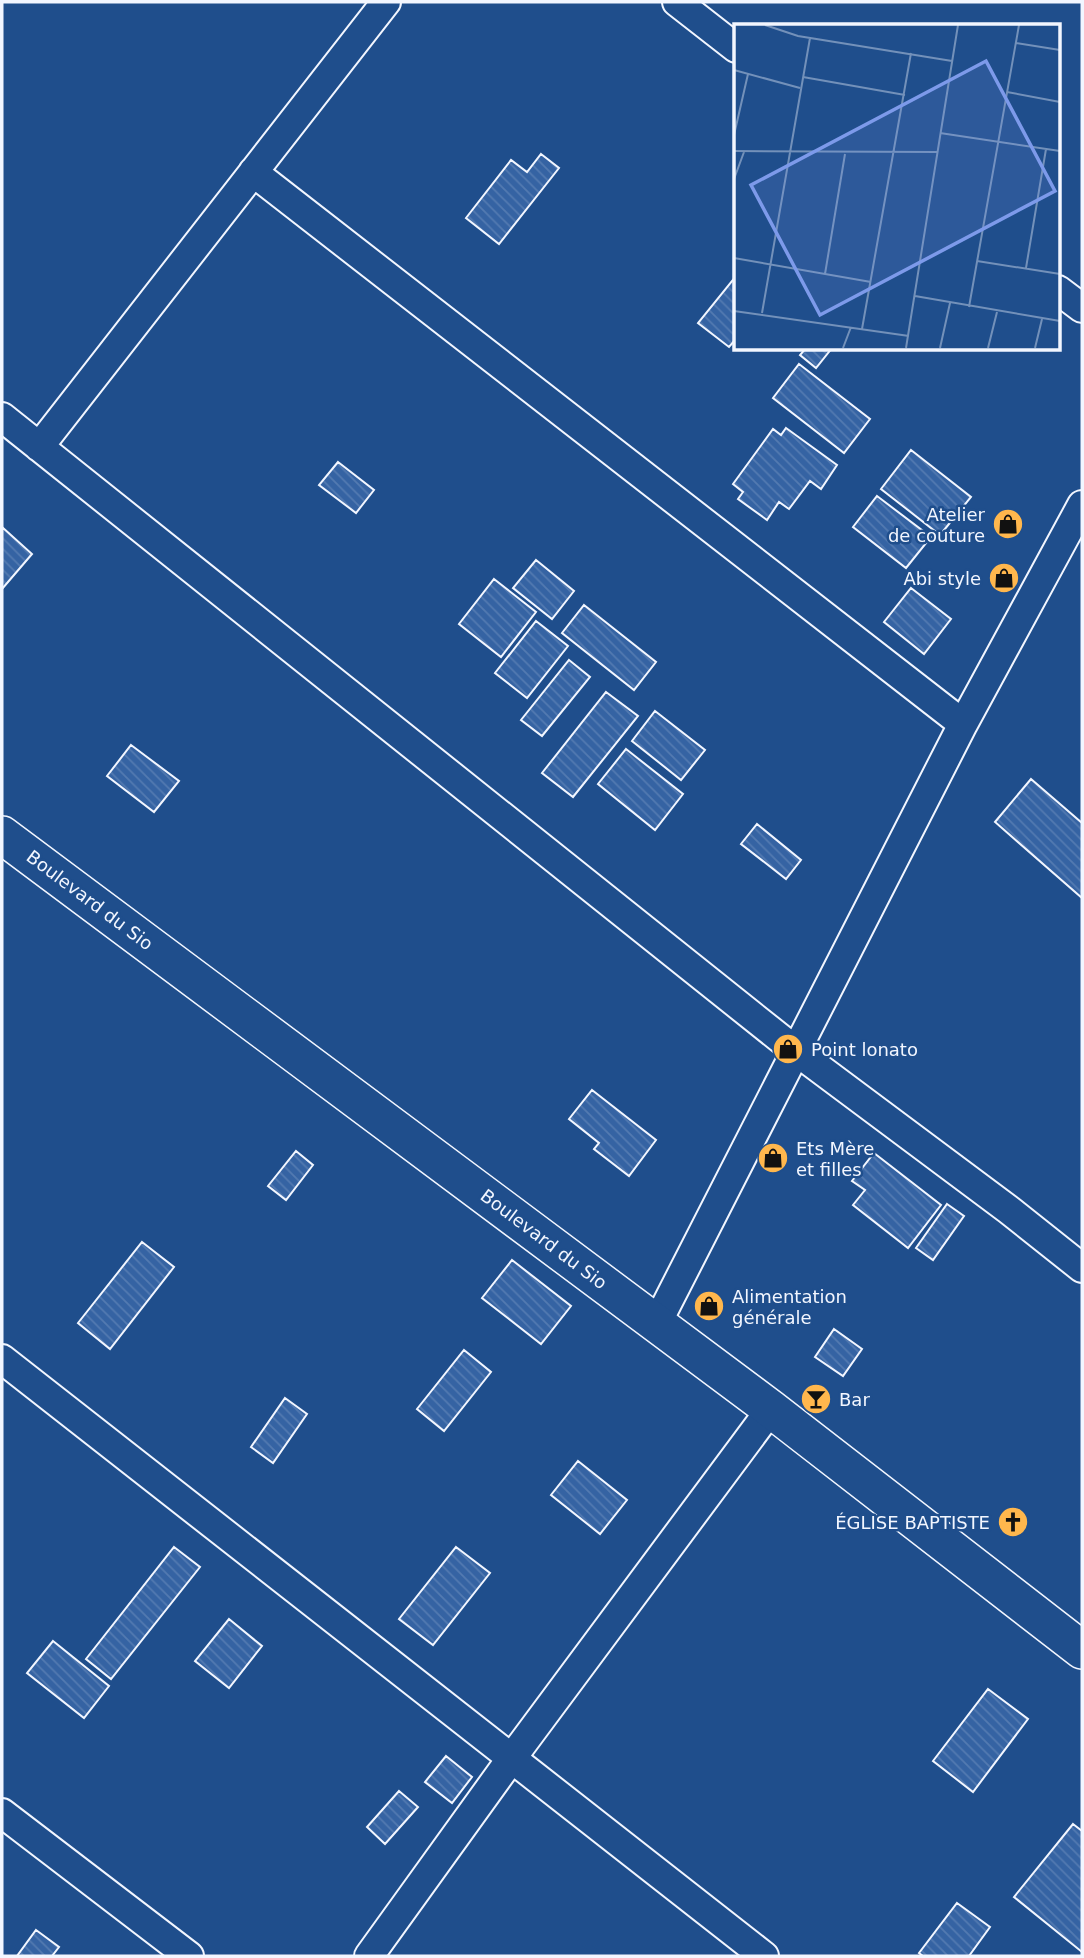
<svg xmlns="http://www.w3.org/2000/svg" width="1084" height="1958" viewBox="0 0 1084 1958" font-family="'DejaVu Sans',sans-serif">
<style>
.building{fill:url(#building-back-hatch);stroke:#f2f6ff;stroke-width:2}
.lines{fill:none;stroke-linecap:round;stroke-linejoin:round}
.minor-casing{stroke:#f2f6ff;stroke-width:32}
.tertiary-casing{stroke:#f2f6ff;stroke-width:40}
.minor{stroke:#1f4e8c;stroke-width:28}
.tertiary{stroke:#1f4e8c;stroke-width:37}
.labels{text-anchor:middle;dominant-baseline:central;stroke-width:5;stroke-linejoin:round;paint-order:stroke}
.poi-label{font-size:18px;fill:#f2f6ff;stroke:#1f4e8c;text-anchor:start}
.street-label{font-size:18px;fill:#f2f6ff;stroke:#1f4e8c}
.inset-road{fill:none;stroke:#7391ba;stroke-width:2}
.view{fill:#7d9aea;fill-opacity:0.15;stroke:#7d9aea;stroke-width:3.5}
.inset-edge{fill:none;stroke:#f2f6ff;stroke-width:3.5}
</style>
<defs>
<pattern id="building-back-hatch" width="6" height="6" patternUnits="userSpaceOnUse" patternTransform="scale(1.75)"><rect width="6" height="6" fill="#3563a3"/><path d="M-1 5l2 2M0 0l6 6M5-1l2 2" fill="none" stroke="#537ab1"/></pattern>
</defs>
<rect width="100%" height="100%" fill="#1f4e8c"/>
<!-- building -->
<path class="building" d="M541,154L559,168L499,244L466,218L511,160L527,172Z
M736,276V339L729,347L698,323Z
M806,348H832L816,368L800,355Z
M799,364L870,419L844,453L773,398Z
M786,428L837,465L821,489L810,481L789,509L779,502L767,520L738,499L743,492L733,484L773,429L781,435Z
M911,450L971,497L940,535L881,489Z
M338,462L374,490L356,513L319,485Z
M877,496L931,537L906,568L853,527Z
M2,527L32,554L2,589Z
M536,560L574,591L552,619L513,588Z
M494,579L536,612L501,657L459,624Z
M911,588L951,619L924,654L884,622Z
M584,605L656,662L634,690L562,633Z
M536,621L568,646L527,698L495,673Z
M569,660L590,677L542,736L521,720Z
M606,692L638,716L573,797L542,773Z
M655,711L705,750L681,780L632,741Z
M131,745L179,781L154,812L107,776Z
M626,749L683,794L655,830L598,784Z
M1031,779L1082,823V898L995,822Z
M757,824L801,860L786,879L741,844Z
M592,1090L656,1140L629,1176L594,1149L599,1143L569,1119Z
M296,1151L313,1165L286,1200L268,1186Z
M874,1153L941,1205L908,1248L853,1205L865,1190L852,1181Z
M947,1204L964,1216L933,1260L916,1248Z
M142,1242L174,1267L110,1349L78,1323Z
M512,1260L571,1306L541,1344L482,1298Z
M834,1329L862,1349L843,1376L815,1357Z
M464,1350L491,1372L444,1431L417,1409Z
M285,1398L307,1414L273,1463L251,1447Z
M578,1461L627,1500L600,1534L551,1495Z
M174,1547L200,1567L111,1679L86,1659Z
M456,1547L490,1573L433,1645L399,1619Z
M229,1619L262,1646L229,1688L195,1661Z
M53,1641L109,1686L84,1718L27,1673Z
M988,1689L1028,1719L973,1792L933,1761Z
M446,1756L472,1777L452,1803L425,1782Z
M399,1791L418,1807L385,1844L367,1827Z
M1073,1824L1082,1831V1952L1014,1897Z
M957,1903L990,1927L969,1956H923L919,1953Z
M36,1930L59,1947L52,1956H17Z"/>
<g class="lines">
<!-- minor casing -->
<g class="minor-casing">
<path id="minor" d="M677,2L736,48
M253,172L963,724
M1058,290L1082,308
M2,417L796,1051L1009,1210L1082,1268
M39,447L386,2
M657,1323L963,724L1082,505
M2,1359L764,1956
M2,1813L189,1956
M369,1956L511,1759L771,1409"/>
</g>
<!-- tertiary casing -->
<g class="tertiary-casing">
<path id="tertiary" d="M2,835L771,1409L1082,1650"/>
</g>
<!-- minor -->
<use href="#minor" class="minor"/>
<!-- tertiary -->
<use href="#tertiary" class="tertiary"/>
</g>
<!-- icons -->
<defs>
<g id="shop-disc" transform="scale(1.575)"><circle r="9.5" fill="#ffb74d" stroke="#1f4e8c"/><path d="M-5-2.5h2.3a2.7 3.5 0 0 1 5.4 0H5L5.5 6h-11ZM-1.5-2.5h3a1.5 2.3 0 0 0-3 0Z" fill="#111"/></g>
<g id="bar-disc" transform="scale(1.575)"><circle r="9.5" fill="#ffb74d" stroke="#1f4e8c"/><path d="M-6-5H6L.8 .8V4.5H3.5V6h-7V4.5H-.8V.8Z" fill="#111"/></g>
<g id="church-disc" transform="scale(1.575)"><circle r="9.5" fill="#ffb74d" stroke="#1f4e8c"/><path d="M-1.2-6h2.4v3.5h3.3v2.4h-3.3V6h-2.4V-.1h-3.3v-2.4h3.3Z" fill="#111"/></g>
</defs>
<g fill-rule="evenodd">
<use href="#shop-disc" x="1008" y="524"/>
<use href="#shop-disc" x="1004" y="578"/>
<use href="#shop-disc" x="788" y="1049"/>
<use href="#shop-disc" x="773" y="1158"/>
<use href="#shop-disc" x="709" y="1306"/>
<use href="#bar-disc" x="816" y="1399"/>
<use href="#church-disc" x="1013" y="1522"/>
</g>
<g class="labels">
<!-- poi labels -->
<g class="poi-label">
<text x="985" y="514" text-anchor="end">Atelier<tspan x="985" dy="21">de couture</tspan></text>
<text x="981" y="578" text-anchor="end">Abi style</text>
<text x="811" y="1049">Point lonato</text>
<text x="796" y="1148">Ets Mère<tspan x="796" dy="21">et filles</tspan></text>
<text x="732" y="1296">Alimentation<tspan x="732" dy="21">générale</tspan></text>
<text x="839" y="1399">Bar</text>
<text x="990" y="1522" text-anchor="end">ÉGLISE BAPTISTE</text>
</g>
<!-- street labels -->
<g class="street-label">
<text transform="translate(90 900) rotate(37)">Boulevard du Sio</text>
<text transform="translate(544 1239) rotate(37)">Boulevard du Sio</text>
</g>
</g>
<!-- overview -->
<g transform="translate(734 24)">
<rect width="326" height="326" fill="#1f4e8c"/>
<path class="inset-road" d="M31,1L64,12L218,37M282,19L326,26M0,46L66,64M69,53L171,71M273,68L326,78M206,109L326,127M0,111L14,50M0,127L203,128M0,155L10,128M0,234L137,258M243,237L326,250M292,244L312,125M91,250L111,130M181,272L326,297M235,283L285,1M0,287L175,312M28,289L76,14M128,305L177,29M109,324L117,303M172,324L224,1M206,324L216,279M254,324L263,288M301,324L308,295"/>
<path class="view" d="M252,37L321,167L86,291L17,161Z"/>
<rect width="326" height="326" class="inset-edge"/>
</g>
<!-- border -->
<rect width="1084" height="1958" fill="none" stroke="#f2f6ff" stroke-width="7"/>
</svg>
